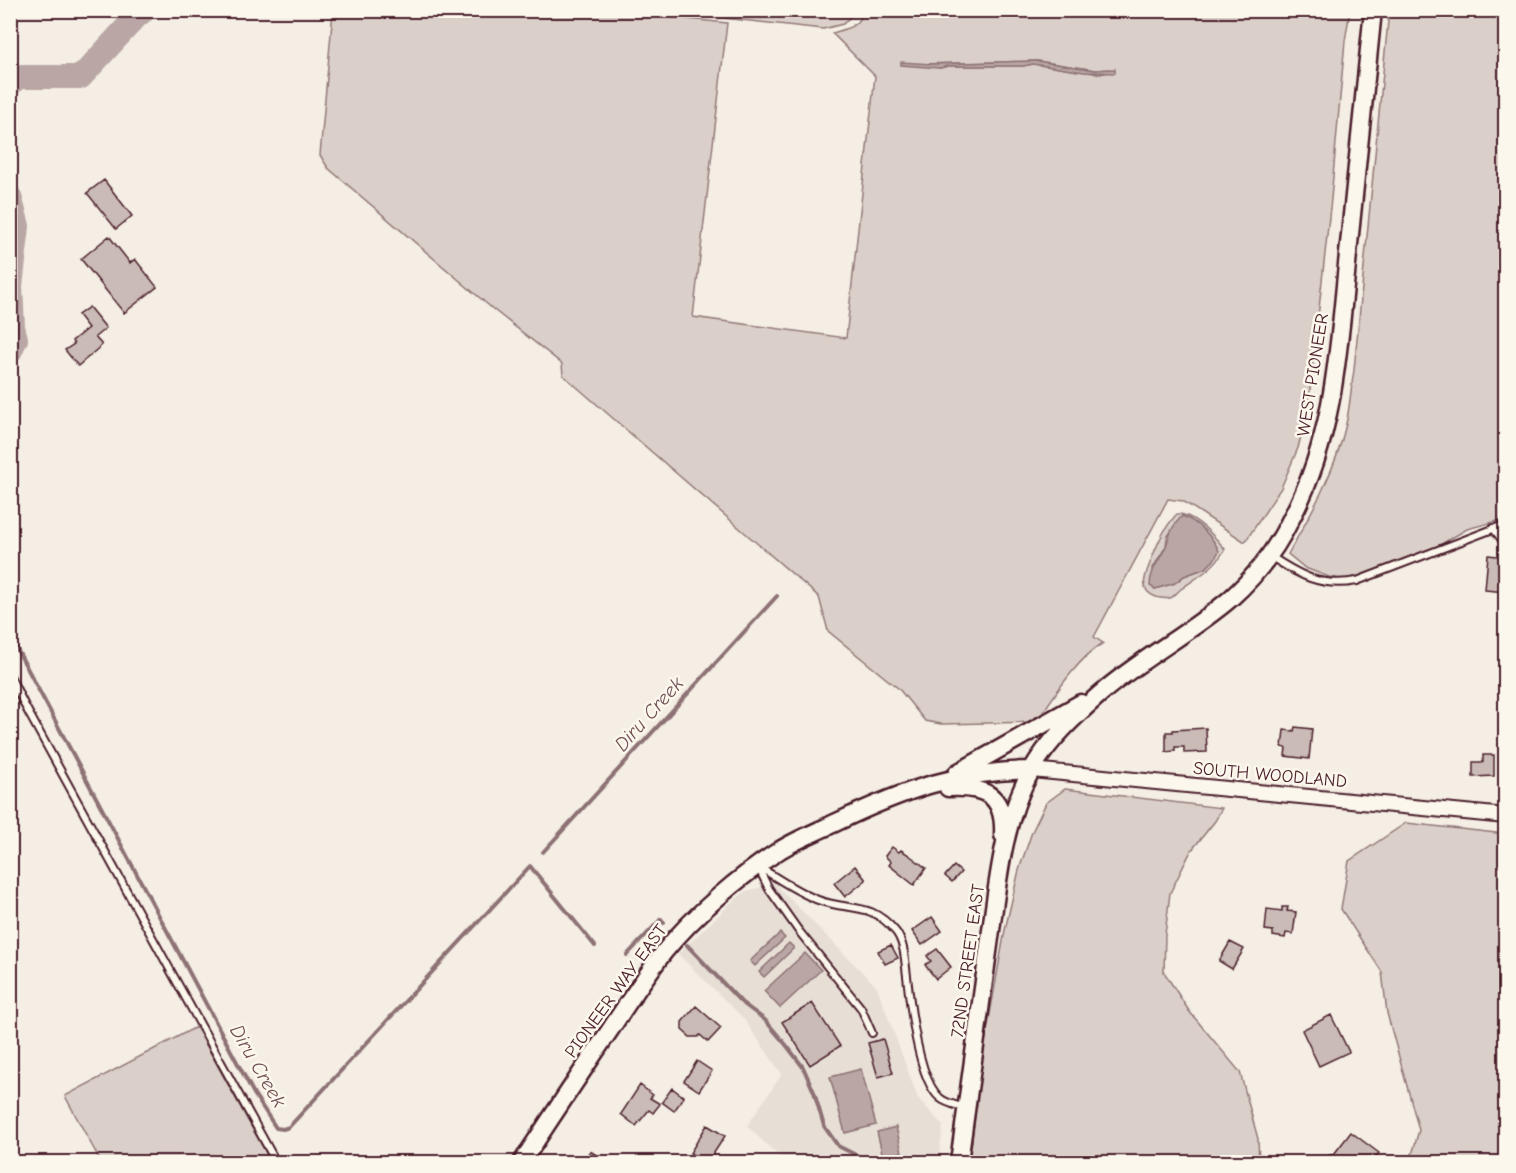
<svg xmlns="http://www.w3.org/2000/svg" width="1516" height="1173" viewBox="0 0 1516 1173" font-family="'Comic Neue',sans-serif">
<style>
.built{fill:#e7dfd6}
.green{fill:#dbd0c9;stroke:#92787a;stroke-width:1.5;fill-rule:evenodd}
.water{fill:#baa7a5;stroke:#8d7174;stroke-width:1.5}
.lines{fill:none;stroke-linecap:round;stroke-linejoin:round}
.stream{stroke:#8d7174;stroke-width:4}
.river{stroke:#baa7a5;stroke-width:24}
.building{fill:#cabbb6;stroke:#4a1f2b;stroke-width:1.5}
.service-casing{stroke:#4a1f2b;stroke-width:10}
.tertiary-casing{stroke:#4a1f2b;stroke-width:18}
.secondary-casing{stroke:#4a1f2b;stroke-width:21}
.service{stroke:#fbf7ec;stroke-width:6}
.tertiary{stroke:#fbf7ec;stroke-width:14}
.secondary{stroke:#fbf7ec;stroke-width:16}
.labels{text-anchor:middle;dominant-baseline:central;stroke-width:5;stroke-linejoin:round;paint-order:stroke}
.street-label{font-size:18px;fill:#4a1f2b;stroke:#fbf7ec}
.water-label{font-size:20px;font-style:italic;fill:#714f56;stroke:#fbf7ec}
</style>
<rect width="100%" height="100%" fill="#f4eee4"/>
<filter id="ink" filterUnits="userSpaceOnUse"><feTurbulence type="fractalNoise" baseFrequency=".0167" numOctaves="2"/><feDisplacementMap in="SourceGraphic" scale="12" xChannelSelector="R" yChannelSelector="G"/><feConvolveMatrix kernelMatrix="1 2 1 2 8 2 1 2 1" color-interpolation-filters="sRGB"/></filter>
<g filter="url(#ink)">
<!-- built -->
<path class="built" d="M774,877L780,889L877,987L918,1098L943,1126L938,1162H785L747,1126L782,1074L743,1018L678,954L730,904L746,891L759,888Z"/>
<!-- green -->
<path class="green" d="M598,10L727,23L693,317L846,338L875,76L832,33C846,29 859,27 863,11H1350L1345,41L1331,199L1308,408L1298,448L1281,488L1245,542L1183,501L1168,499L1094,637L1103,643C1075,661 1055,695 1036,722L941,724L925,721L899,689L828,631L819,597L563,375L562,364L494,310L328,168L320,155L333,11ZM1037,61L1095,70L1109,69L1108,72L1100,74L1033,64L1023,66H948L940,68L919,64Z
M668,11V10L856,11L843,24L823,29L668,12Z
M1389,11H1505V519L1467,529L1438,546L1362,575L1345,580L1329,577L1305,568L1288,554C1311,514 1336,470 1346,424C1350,406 1351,388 1354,370Z
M1177,514C1193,513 1215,537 1225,549C1215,568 1197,577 1181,589C1178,591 1174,597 1170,598C1167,599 1159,598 1156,597C1136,590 1147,572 1152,558C1158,542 1165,526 1177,514ZM1182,516L1189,519L1214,542L1206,568L1184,576L1175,583L1155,589L1153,568L1166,546L1167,537Z
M1065,789L1222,808L1215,821L1191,851L1170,893L1165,935L1164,972L1189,1011L1240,1072L1258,1139L1259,1162H969L982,1059L1005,930L1019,870L1032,832L1046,803Z
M1406,823L1505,834V1162H1410L1419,1130L1387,1013L1382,972L1341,909L1349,861Z
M196,1027L271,1162H101L65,1096Z"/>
<!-- water -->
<path class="water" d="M1037,61L1095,70L1115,69V73L1084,72L1033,64L1023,66H948L940,68L901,65V62L932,64Z
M1182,516C1197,521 1213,537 1219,551L1214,560L1206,568L1184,576L1175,583L1155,589L1150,586C1150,569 1160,561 1166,546C1171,531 1171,528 1182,516Z
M780,933L785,938L755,966L750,961Z
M789,943L794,948L764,977L759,972Z
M805,953L821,970L780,1008L764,991Z
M861,1069L876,1125L845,1133L830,1077Z
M896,1127L902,1152L883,1157L877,1132Z"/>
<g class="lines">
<!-- stream -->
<path class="stream" d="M10,636L254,1094L276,1128L283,1129L289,1127L530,866L595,946
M543,852L777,596
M687,945L741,1002L765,1020L787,1046L803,1067L814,1092L824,1126L838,1146L870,1162
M627,955L661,919L664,923"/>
<!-- river -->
<path class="river" d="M10,84L21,77H81L137,16L145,10
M10,197L18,226L11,286L13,327L16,339L10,352"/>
</g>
<!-- building -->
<path class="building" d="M104,180L132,216L116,229L87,193Z
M109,236L130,263L135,259L157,287L124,313L81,259Z
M89,307L106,328L95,337L102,345L78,366L65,350L74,344L72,341L88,328L78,315Z
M1488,555L1506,557V592L1485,590Z
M1295,727L1312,729L1309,759L1285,756L1286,748L1282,747L1284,730L1294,731Z
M1206,728L1207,752L1184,753V747H1175V751L1166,752V732H1173V730Z
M1483,755H1494V776L1473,777V762H1483Z
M892,847L899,852L901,850L909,855L926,868L914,885L889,865L891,862L885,856Z
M855,866L866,880L845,897L834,883Z
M954,866L961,872L952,882L945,876Z
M1282,907H1288L1287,911L1296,912L1293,934L1286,933L1285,938L1273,936V931L1265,930L1267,909L1282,911Z
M932,917L942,931L922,945L912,931Z
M1230,942L1244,949L1232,969L1219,961Z
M891,945L898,958L885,964L878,951Z
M937,949L951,967L936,979L925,965L931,961L927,956Z
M812,1003L840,1046L810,1065L782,1022Z
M696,1006L721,1028L708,1042L700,1035L698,1037H690L682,1030V1022Z
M1331,1015L1349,1052L1319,1066L1302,1030Z
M883,1039L893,1073L878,1077L868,1043Z
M697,1061L712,1071L699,1091L684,1081Z
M640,1085L653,1095L650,1098L660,1104L653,1113L649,1110L636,1126L621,1114Z
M672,1088L684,1097L674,1111L662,1102Z
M707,1125L725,1136L708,1162H705L690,1153Z
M1351,1132L1379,1153L1373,1160L1376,1162H1311L1310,1161L1334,1154Z
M590,1151L606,1161V1162H582Z"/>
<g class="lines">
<!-- service casing -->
<g class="service-casing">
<path id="service" d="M1493,528L1506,545
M1270,556C1299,575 1321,588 1357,581L1506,524
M10,676L26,708L276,1162
M758,866C777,878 797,892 818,900C850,912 870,900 896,932C905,944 905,962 907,976C910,1004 918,1080 940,1098C947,1104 957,1105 966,1108
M759,869L769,889L798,930L861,1008L872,1033"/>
</g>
<!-- tertiary casing -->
<g class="tertiary-casing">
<path id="tertiary" d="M1032,770L1506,816"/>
</g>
<!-- secondary casing -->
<g class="secondary-casing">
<path id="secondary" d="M957,773L1081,703
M948,788C984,786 1005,794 1003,835
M522,1162C551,1118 580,1074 610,1030C627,1004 645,977 664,952C694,915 740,876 780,850C798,839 818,831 837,822C904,790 956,771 1032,770
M959,1162C968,1092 978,1022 988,952C997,891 1001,825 1031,771C1048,741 1075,716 1100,694C1140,659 1189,634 1230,599C1256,576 1277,548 1292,517C1335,436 1339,344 1348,254C1356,173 1365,92 1373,10"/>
</g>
<!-- service -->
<use href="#service" class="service"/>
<!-- tertiary -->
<use href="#tertiary" class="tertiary"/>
<!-- secondary -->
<use href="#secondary" class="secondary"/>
</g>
</g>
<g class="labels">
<!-- street labels -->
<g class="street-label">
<text transform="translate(1313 375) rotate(-81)">WEST PIONEER</text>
<text transform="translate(1270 775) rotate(5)">SOUTH WOODLAND</text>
<text transform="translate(968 961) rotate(-82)">72ND STREET EAST</text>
<text transform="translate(616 991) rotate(-54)">PIONEER WAY EAST</text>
</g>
<!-- water labels -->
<g class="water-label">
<text transform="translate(649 714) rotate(-48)">Diru Creek</text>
<text transform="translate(258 1066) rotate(60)">Diru Creek</text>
</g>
</g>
<!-- margin -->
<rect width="1516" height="1173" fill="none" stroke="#fbf7ec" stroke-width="36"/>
<rect x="18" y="18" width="1480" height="1137" fill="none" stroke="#4a1f2b" stroke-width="2" filter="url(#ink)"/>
</svg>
